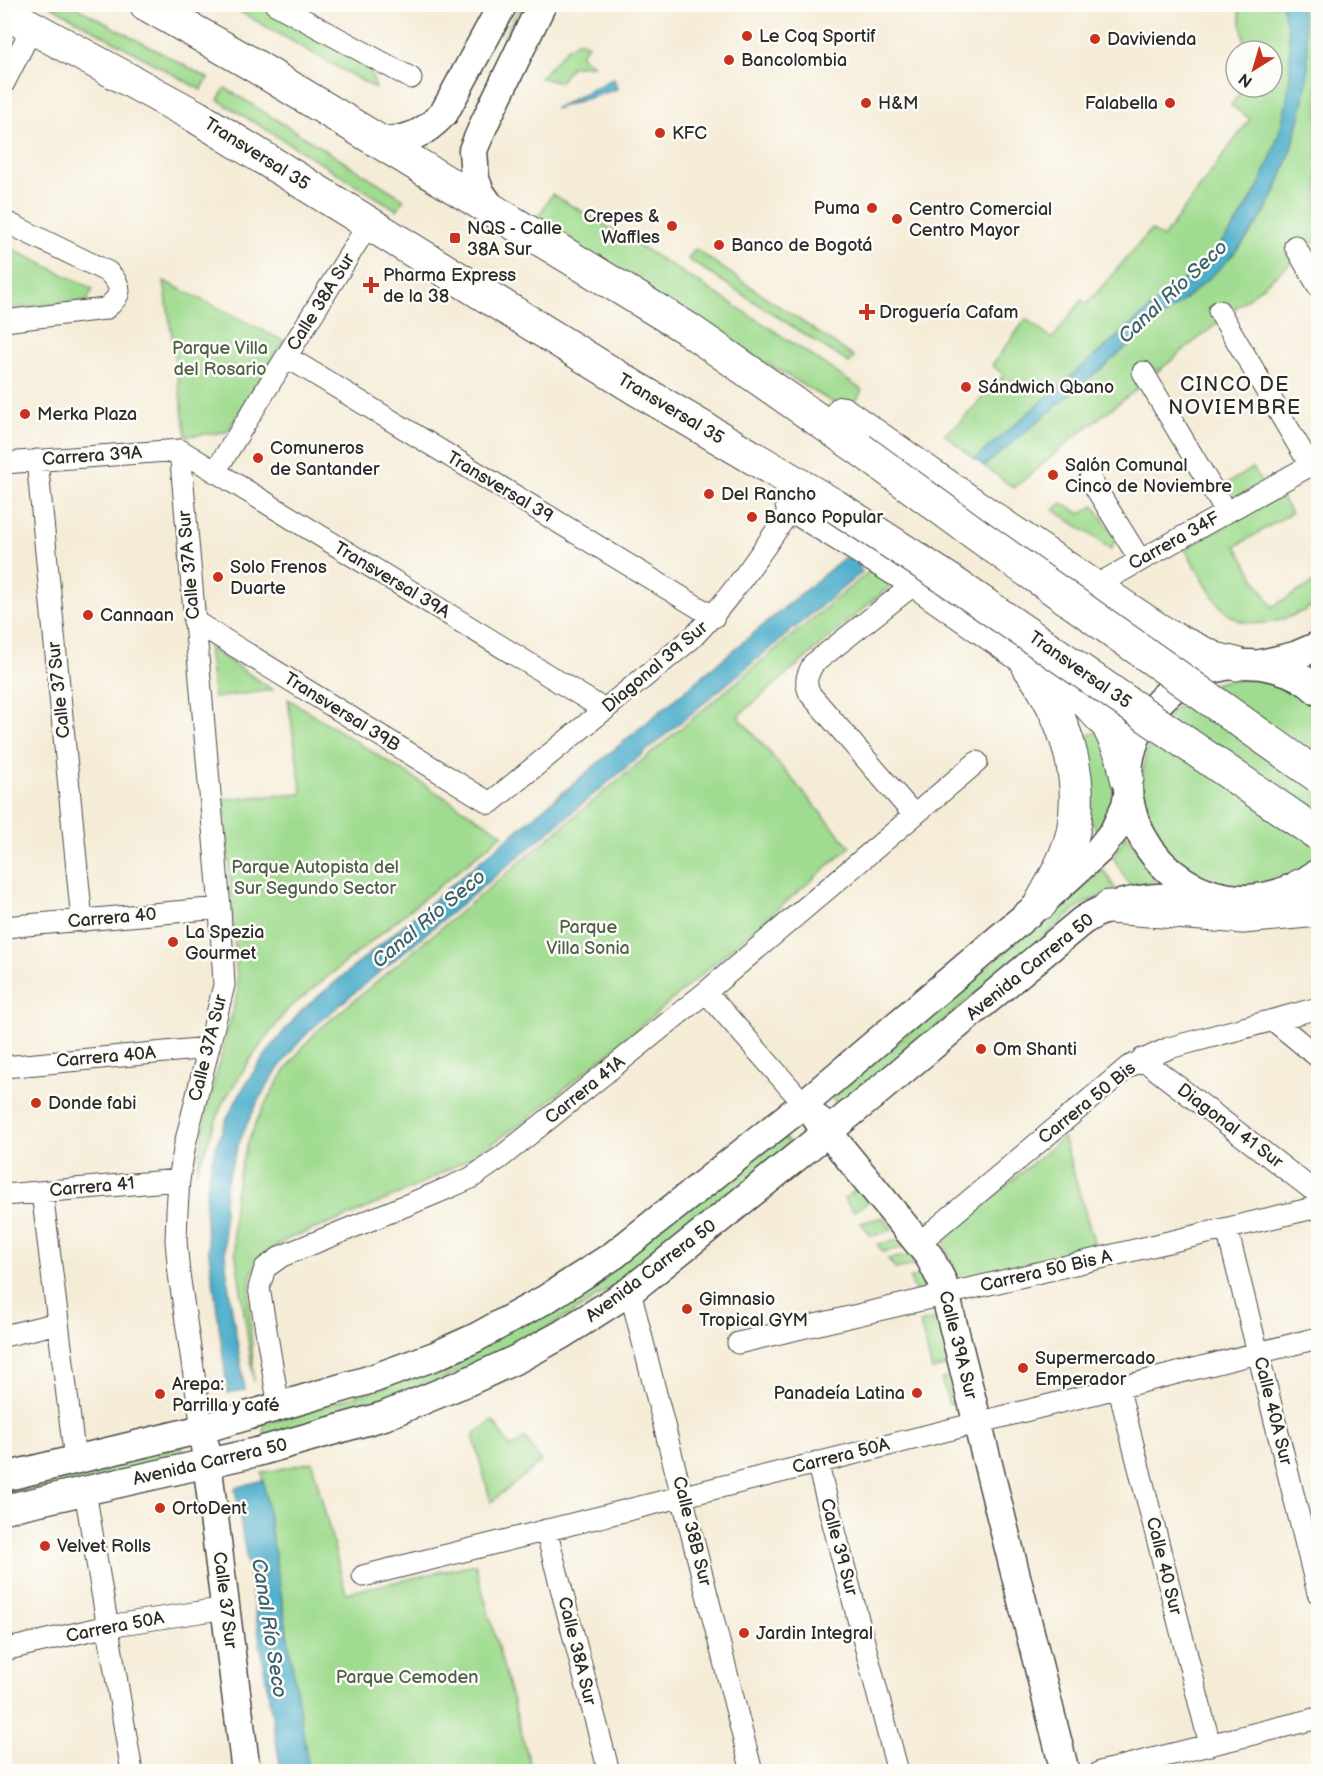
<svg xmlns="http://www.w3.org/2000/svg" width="1323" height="1776" viewBox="0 0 1323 1776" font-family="'Balsamiq Sans',sans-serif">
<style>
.green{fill:#a0dc90;stroke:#66845e;stroke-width:1.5}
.water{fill:#4dafcc;stroke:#3c6d7c;stroke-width:1.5}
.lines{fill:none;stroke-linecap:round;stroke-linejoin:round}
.street-casing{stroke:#494845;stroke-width:23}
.secondary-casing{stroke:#494845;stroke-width:31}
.highway-casing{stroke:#494845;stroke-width:35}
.street{stroke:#fff;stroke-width:21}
.secondary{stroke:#fff;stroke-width:28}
.highway{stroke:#fff;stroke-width:33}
.highway-bridge-casing{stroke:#494845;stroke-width:35;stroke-linecap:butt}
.highway-bridge{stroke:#fff;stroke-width:33}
.poi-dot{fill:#c8321e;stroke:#fdfcf7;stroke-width:2}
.labels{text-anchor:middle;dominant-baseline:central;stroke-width:5;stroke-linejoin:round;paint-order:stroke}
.poi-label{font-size:18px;fill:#2b2b2b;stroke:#fdfcf7;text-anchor:start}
.street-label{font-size:18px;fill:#2b2b2b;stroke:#fdfcf7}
.park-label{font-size:18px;fill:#4e6049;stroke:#fdfcf7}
.water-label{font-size:20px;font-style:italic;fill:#39606b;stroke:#fdfcf7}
.neighbourhood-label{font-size:20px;letter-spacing:1.5px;fill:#2b2b2b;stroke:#fdfcf7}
</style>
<rect width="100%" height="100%" fill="#fdfcf7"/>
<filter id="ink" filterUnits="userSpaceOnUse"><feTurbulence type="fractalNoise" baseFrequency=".0167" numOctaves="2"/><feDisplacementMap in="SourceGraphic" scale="12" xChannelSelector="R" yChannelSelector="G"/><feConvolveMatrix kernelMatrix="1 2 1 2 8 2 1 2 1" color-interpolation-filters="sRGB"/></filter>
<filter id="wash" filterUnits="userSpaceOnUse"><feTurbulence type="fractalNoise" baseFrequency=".008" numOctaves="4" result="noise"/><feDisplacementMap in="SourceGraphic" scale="24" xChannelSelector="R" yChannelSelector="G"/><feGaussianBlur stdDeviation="1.35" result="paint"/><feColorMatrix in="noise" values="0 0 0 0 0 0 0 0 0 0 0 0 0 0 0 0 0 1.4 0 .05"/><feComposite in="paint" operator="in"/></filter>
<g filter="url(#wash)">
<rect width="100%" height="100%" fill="#f5ecd7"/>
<!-- green -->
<path class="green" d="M49,5H72L208,78L201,90Z
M228,5H262L368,62L376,89Z
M520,5H527L508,41L503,38Z
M1238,5H1282C1284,13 1287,22 1288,31C1299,101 1267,190 1221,243C1192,277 1154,305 1120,334C1071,376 1023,418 975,459L944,434L957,425L1004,375L992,365L1026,319L1052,339L1082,300L1087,304L1151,230L1163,238L1250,119L1231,105L1244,87H1272V51H1246Z
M1300,5H1318V239L1307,247L1302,241L1287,254L1292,262L1157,372L1151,366L1141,386L1078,434L1014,488L984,466L1194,291L1264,214L1280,179L1303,101L1305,29Z
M580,41L588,45L580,55L593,65L572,66L560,82L540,78L568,47Z
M225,88L404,199L397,210L218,100Z
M552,194C658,256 761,320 862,390L850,413L782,372L698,327L533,226Z
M4,245L93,289L86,302L5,309Z
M695,249L854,357L849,363L688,259Z
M164,281L284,341L227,432L186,436Z
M1253,468L1262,484L1230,501L1221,487Z
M1278,492L1291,513L1236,546L1272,607L1318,580V603C1292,618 1249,637 1223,609C1210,596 1195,565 1185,549Z
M1062,503L1081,514L1094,506L1116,538L1111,549L1054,510Z
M871,570L891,585L738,716L850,847L659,1011L525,1121L477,1154L419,1185L347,1217L290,1238L268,1251L251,1274L249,1298L254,1382L233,1235C231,1158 265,1089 316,1032Z
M208,647L273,690L214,698Z
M1253,679L1286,687L1318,710V858C1301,872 1280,884 1257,886C1212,891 1164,861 1148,818C1127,761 1161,702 1217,683C1227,679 1241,680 1253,679Z
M288,699L503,834L287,1010L254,1054L223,1102L196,1173L207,1110L238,991L224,799L302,794Z
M1103,730L1117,788L1112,811L1098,832L1083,808L1078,739Z
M1125,833L1160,879L1157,881L1130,886L1113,857L1122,842Z
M1103,869L1116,890L1081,905L840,1108L832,1098Z
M783,1136L792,1146L650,1262L573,1313L480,1364L348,1415L266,1439L263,1424L391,1385Z
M1063,1137L1097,1252L958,1284L944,1239Z
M859,1187L871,1200L854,1212L844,1199Z
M883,1217L893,1230L871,1236L861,1223Z
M900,1240L905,1247L883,1252L877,1244Z
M912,1255L919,1264L896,1269L888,1259Z
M925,1274L930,1288L915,1291L910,1279Z
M939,1318L952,1365L932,1370L920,1323Z
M954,1377L960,1404H949L941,1379Z
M493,1421L511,1448L525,1438L541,1462L491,1502L473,1435Z
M182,1446L185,1458L5,1500L4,1487Z
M312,1462L346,1593L475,1564L532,1771H309L262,1473Z"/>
<!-- water -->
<path class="water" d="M1282,5H1300C1304,21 1307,37 1308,54C1310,97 1286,178 1263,215C1233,264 1185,299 1141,335C1089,379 1036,423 984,466L975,459C1023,418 1071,376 1120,334C1154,305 1192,277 1221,243C1267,190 1299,101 1288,31C1287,22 1284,13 1282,5Z
M614,78L617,89L554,109Z
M845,557L856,561L862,572L324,1018C281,1054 249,1110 232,1163C230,1172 226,1181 225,1190C219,1256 235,1324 245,1390L228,1393C223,1355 218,1317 213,1280C208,1247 202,1213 208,1180C218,1115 260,1058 302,1010Z
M263,1480L309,1771H281L235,1488Z"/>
</g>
<g filter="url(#ink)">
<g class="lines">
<!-- street casing -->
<g class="street-casing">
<path id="street" d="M275,4L411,78
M4,83L33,26
M4,221L108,272C124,287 122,296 105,309L4,321
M1295,246L1318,286
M1219,311L1310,465
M287,357L714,617
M1143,372L1226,512
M180,450L220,908L224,985L185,1144L179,1180L177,1211L176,1241L179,1274L202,1429
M180,450L605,710
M37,460L82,921
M4,463L180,450
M215,472L369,223
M1090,479L1140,560
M1093,587L1318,461
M194,621L490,803L691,639C731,599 761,552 794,505
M914,815L810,694C804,681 807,676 813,664L917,582
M4,927L220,908
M706,992L804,1104
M1273,1020L1318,1057
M1142,1059L1318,1194
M4,1067L208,1048
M42,1192L75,1460
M4,1195L179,1180
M1227,1229L1318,1593
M919,1243L1128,1067L1169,1048L1318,1008
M630,1291L752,1772
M4,1336L58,1323
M738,1343L1318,1207
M1118,1386L1210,1745
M279,1407L259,1288L265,1268L282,1256L434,1194L471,1178L500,1158L706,992L977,762
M817,1462L898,1772
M85,1491L132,1772
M546,1530L609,1772
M363,1576L1318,1338
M4,1650L108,1626L226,1608
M1100,1772L1318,1718"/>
</g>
<!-- secondary casing -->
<g class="secondary-casing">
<path id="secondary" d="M382,142C411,139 424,134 444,113L503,4
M494,212L480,192L475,179L473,150L485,122L542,4
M1261,664L1295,656L1318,646
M1318,691C1295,668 1256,660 1225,666C1194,672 1169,687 1150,713C1093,790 1152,900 1247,899C1274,898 1297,888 1318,873
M817,1119L929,1256L942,1281L1065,1772
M205,1446L246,1772
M4,1477L202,1429L372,1379L435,1356L475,1338L546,1299L614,1255L804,1104L1041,903L1099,850L1114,831L1126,805L1128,795
M4,1509L257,1452L384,1416L469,1381L519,1358L561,1335L630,1291L872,1096L1082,921C1123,894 1172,897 1220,896"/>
</g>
<!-- highway casing -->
<g class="highway-casing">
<path id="highway" d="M146,4L250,63L688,329L860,449
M4,12L197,117L637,389L835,506
M842,413L1008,529L1166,635L1215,659L1236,664
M792,505L917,582L1085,700L1108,725L1122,755L1127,778
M1029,667C1063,713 1085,774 1073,832C1067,857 1054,880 1041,903
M1300,886L1318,884
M1109,907L1243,917L1318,910"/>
</g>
<!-- street -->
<use href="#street" class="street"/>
<!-- secondary -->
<use href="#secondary" class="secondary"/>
<!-- highway -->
<use href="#highway" class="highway"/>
<!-- highway-bridge casing -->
<g class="highway-bridge-casing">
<path id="highway-bridge" d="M860,449L976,534L1318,776
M835,506L949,580L1318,834"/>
</g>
<!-- highway-bridge -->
<use href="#highway-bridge" class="highway-bridge"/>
</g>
</g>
<!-- markers -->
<g class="poi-dot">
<circle cx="747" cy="36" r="6"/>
<circle cx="1095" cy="39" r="6"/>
<circle cx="729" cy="60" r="6"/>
<circle cx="866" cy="103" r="6"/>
<circle cx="1170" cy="103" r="6"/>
<circle cx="660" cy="133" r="6"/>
<circle cx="872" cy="208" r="6"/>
<circle cx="897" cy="219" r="6"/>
<circle cx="672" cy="226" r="6"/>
<rect x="449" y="232" width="12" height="12" rx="3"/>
<circle cx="719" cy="245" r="6"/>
<path d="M368 276h6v6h6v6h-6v6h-6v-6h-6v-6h6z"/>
<path d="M864 303h6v6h6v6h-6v6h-6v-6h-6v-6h6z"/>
<circle cx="966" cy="387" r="6"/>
<circle cx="25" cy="414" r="6"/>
<circle cx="258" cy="458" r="6"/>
<circle cx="1053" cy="475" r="6"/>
<circle cx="709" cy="494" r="6"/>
<circle cx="752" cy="517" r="6"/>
<circle cx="218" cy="577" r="6"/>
<circle cx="88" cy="615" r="6"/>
<circle cx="173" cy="942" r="6"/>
<circle cx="981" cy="1049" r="6"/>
<circle cx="36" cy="1103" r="6"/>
<circle cx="687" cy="1309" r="6"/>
<circle cx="1023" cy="1368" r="6"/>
<circle cx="917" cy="1393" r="6"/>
<circle cx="160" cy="1394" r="6"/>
<circle cx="160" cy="1508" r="6"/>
<circle cx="45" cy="1546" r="6"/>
<circle cx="744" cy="1633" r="6"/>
</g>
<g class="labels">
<!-- poi labels -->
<g class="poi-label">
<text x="759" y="36">Le Coq Sportif</text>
<text x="1107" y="39">Davivienda</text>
<text x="741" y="60">Bancolombia</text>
<text x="878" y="103">H&amp;M</text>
<text x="1158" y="103" text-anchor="end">Falabella</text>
<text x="672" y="133">KFC</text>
<text x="860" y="208" text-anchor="end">Puma</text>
<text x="909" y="209">Centro Comercial<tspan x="909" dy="21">Centro Mayor</tspan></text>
<text x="660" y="216" text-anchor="end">Crepes &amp;<tspan x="660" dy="21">Waffles</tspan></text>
<text x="467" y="228">NQS - Calle<tspan x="467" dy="21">38A Sur</tspan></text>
<text x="731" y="245">Banco de Bogotá</text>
<text x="383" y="275">Pharma Express<tspan x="383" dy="21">de la 38</tspan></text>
<text x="879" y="312">Droguería Cafam</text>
<text x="978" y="387">Sándwich Qbano</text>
<text x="37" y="414">Merka Plaza</text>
<text x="270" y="448">Comuneros<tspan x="270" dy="21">de Santander</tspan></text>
<text x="1065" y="465">Salón Comunal<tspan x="1065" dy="21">Cinco de Noviembre</tspan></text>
<text x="721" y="494">Del Rancho</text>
<text x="764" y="517">Banco Popular</text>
<text x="230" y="567">Solo Frenos<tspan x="230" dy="21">Duarte</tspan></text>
<text x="100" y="615">Cannaan</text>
<text x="185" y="932">La Spezia<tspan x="185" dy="21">Gourmet</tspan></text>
<text x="993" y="1049">Om Shanti</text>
<text x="48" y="1103">Donde fabi</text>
<text x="699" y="1299">Gimnasio<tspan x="699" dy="21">Tropical GYM</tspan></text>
<text x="1035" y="1358">Supermercado<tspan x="1035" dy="21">Emperador</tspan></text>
<text x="172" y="1384">Arepa:<tspan x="172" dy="21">Parrilla y café</tspan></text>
<text x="905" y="1393" text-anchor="end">Panadeía Latina</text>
<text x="172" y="1508">OrtoDent</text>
<text x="57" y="1546">Velvet Rolls</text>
<text x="756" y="1633">Jardin Integral</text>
</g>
<!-- street labels -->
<g class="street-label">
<text transform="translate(257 154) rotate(32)">Transversal 35</text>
<text transform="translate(321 302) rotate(-58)">Calle 38A Sur</text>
<text transform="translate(671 409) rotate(31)">Transversal 35</text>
<text transform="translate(92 456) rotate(-4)">Carrera 39A</text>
<text transform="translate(500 487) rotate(31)">Transversal 39</text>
<text transform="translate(1174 541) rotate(-29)">Carrera 34F</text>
<text transform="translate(189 565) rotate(-95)">Calle 37A Sur</text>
<text transform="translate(392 580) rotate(31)">Transversal 39A</text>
<text transform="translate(655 667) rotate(-40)">Diagonal 39 Sur</text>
<text transform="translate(1080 670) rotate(35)">Transversal 35</text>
<text transform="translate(59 690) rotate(-96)">Calle 37 Sur</text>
<text transform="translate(342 712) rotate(32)">Transversal 39B</text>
<text transform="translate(112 918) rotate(-5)">Carrera 40</text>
<text transform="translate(1030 967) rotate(-39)">Avenida Carrera 50</text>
<text transform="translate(208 1048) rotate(-76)">Calle 37A Sur</text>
<text transform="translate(106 1057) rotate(-5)">Carrera 40A</text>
<text transform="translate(585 1090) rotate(-39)">Carrera 41A</text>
<text transform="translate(1087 1103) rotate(-39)">Carrera 50 Bis</text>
<text transform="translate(1230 1126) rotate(37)">Diagonal 41 Sur</text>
<text transform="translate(92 1187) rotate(-5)">Carrera 41</text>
<text transform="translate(651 1271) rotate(-37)">Avenida Carrera 50</text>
<text transform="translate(1046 1271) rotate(-13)">Carrera 50 Bis A</text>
<text transform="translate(958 1345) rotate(76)">Calle 39A Sur</text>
<text transform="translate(1273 1411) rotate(76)">Calle 40A Sur</text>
<text transform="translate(841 1456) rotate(-14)">Carrera 50A</text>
<text transform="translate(210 1462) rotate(-13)">Avenida Carrera 50</text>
<text transform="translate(692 1531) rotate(76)">Calle 38B Sur</text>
<text transform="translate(839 1547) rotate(75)">Calle 39 Sur</text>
<text transform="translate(1164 1566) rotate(76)">Calle 40 Sur</text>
<text transform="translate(225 1600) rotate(83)">Calle 37 Sur</text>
<text transform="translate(115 1627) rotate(-11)">Carrera 50A</text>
<text transform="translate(577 1651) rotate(76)">Calle 38A Sur</text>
</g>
<!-- park labels -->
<g class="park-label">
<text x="220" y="348">Parque Villa<tspan x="220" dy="21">del Rosario</tspan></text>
<text x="315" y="867">Parque Autopista del<tspan x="315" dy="21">Sur Segundo Sector</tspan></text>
<text x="588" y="927">Parque<tspan x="588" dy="21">Villa Sonia</tspan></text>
<text x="407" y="1677">Parque Cemoden</text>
</g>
<!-- water labels -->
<g class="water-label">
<text transform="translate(1173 292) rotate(-43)">Canal Río Seco</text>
<text transform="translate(429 919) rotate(-40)">Canal Río Seco</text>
<text transform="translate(269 1628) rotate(81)">Canal Río Seco</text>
</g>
<!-- neighbourhood labels -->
<g class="neighbourhood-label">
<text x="1235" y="385">CINCO DE<tspan x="1235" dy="23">NOVIEMBRE</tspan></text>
</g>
</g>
<!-- margin -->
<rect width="1323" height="1776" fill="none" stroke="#fdfcf7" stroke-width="24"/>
<!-- north arrow -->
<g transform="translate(1254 69) rotate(217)"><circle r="28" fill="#fdfcf7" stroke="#a9a8a5" stroke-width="1.5"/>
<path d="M0-4.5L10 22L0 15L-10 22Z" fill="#c8321e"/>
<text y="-9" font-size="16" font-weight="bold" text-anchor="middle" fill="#2b2b2b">N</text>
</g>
</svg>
